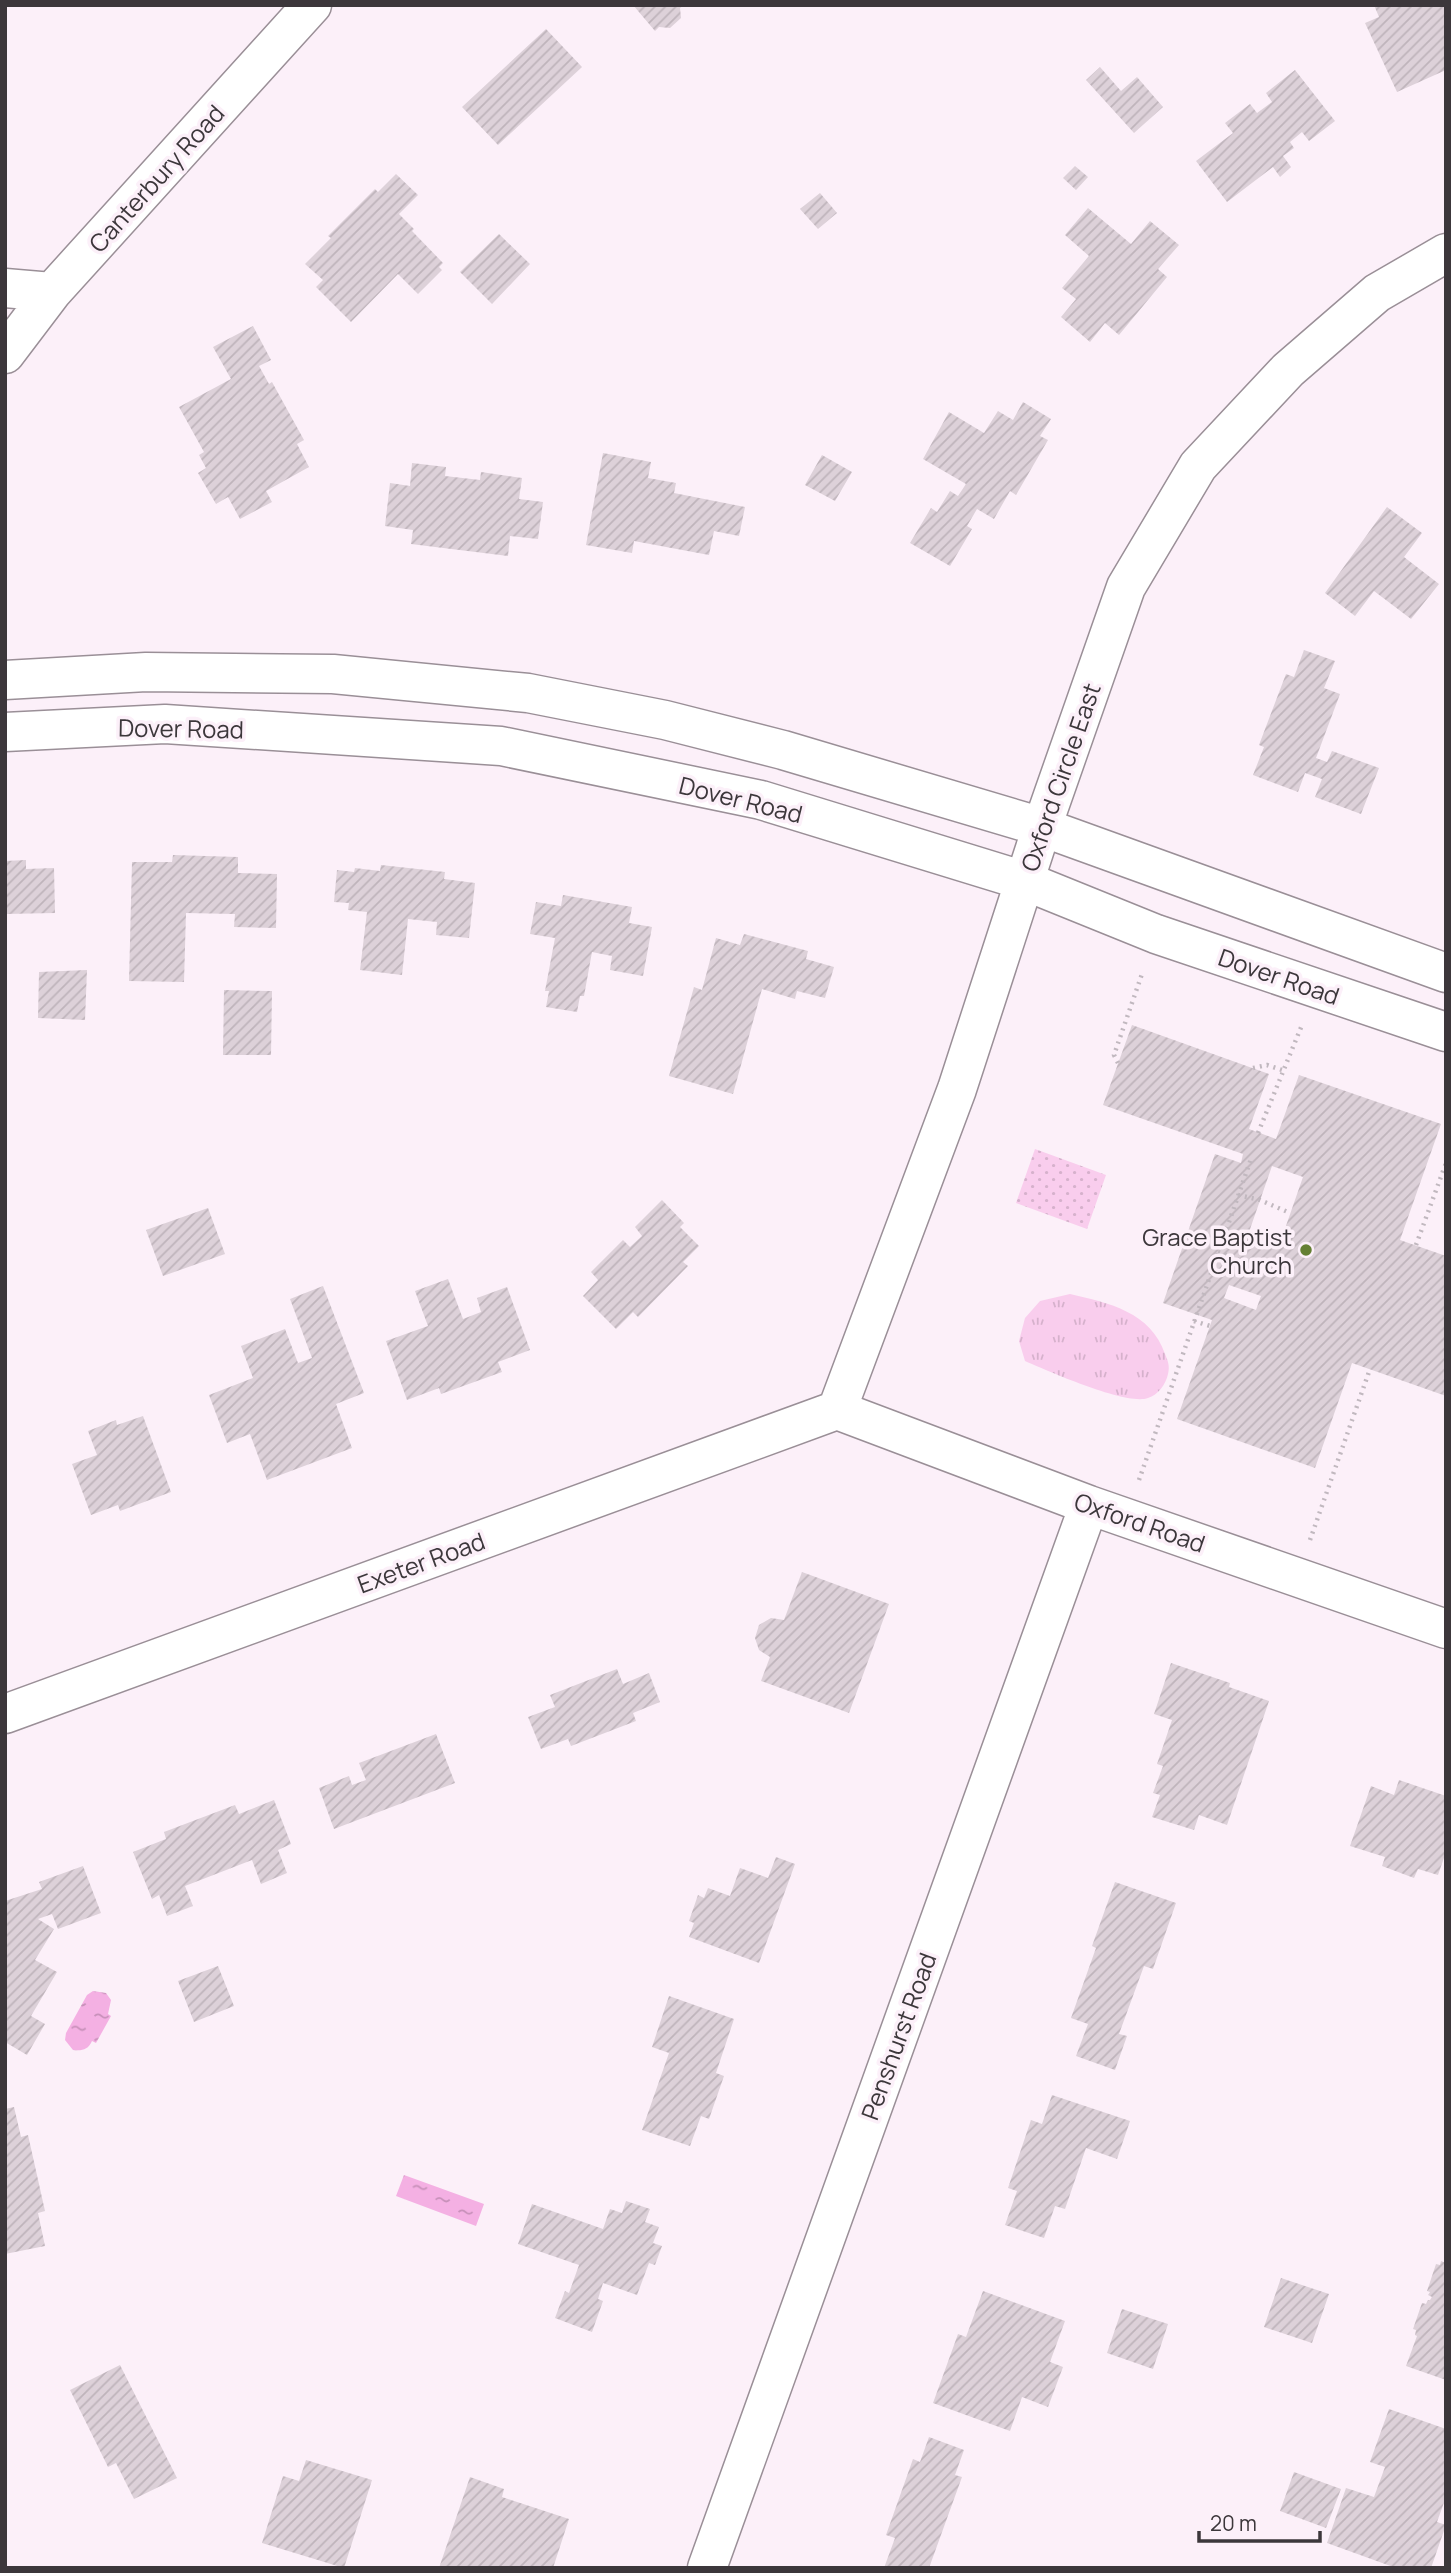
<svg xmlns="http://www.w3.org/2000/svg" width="1451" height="2573" viewBox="0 0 1451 2573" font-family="Manrope,sans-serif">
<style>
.grass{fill:url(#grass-tufts)}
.garden{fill:url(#garden-dots)}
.water{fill:url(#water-ripples)}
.building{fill:url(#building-hatch);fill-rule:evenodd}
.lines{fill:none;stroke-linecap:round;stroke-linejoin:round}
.street-casing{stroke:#9a8f97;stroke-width:41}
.path{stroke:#c1b8bf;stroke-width:4.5;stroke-dasharray:2 5;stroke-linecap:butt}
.street{stroke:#fff;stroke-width:38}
.poi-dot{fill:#647f33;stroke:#fcf0f9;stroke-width:2.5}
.labels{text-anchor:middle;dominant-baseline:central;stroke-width:7;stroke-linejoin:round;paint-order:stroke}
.street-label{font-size:24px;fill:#3c373b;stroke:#fcf0f9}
.poi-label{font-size:24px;fill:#3c373b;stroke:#fcf0f9;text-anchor:end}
</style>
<defs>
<pattern id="grass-tufts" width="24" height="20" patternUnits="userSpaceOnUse" patternTransform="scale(1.75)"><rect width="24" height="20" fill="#f9cded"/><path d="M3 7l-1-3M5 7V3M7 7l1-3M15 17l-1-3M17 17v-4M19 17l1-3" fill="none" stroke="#d6b1cc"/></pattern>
<pattern id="garden-dots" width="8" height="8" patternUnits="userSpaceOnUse" patternTransform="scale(1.75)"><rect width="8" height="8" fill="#f9cded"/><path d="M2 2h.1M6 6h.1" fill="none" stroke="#d6b1cc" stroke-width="1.8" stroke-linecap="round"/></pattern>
<pattern id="water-ripples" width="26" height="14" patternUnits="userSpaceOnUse" patternTransform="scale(1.75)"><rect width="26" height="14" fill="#f4b0e3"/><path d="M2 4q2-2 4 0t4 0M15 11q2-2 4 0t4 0" fill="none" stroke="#c790b9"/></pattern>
<pattern id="building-hatch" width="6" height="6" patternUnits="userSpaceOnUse" patternTransform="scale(1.75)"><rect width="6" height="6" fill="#ddd1d9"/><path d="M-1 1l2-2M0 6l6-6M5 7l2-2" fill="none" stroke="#bfb4bb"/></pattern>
</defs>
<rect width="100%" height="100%" fill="#fcf0f9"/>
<!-- grass -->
<path class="grass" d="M1070,1294C1109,1303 1151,1312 1165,1354C1168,1361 1170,1366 1168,1374C1166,1384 1158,1395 1148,1398C1127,1406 1048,1371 1025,1361L1019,1341L1025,1318L1040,1301Z"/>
<!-- garden -->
<path class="garden" d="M1035,1149L1106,1175L1087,1229L1016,1203Z"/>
<!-- water -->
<path class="water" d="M93,1991L106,1993L111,2000L108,2014L111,2016L96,2043L92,2041C88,2050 82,2051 73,2050L65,2040L66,2033L87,1995Z
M404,2175L484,2204L476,2226L396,2196Z"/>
<!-- building -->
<path class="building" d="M633,5H684L680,8L681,18L670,28L659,27L655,31Z
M1374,5H1446V70L1397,92L1365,23L1379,17Z
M546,29L582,67L498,145L462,107Z
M1100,67L1121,91L1137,77L1163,107L1134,133L1086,80Z
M1295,70L1335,121L1309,141L1302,132L1290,142L1294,148L1283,156L1291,167L1280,177L1273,167L1227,202L1196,161L1233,133L1225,123L1250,104L1257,113L1272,102L1266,93Z
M1075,166L1088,177L1076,190L1063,178Z
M396,174L418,195L399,214L414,229L412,231L443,263L439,267L442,270L418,294L398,274L351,322L316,287L323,280L305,264L331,238L328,236L375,189L378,192Z
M820,193L837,213L818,229L800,209Z
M1088,208L1131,244L1150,221L1179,245L1158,269L1167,277L1119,335L1105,323L1090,342L1061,317L1076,299L1062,288L1089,256L1065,235Z
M499,234L530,264L492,304L460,272Z
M253,326L271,360L259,366L269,384L272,382L304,440L297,444L309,467L266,491L272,502L240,519L228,497L216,504L198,473L206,468L199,455L204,452L179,407L231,379L213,347Z
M1023,402L1051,419L1040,436L1048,440L1016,495L1010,491L994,519L977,509L967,526L972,529L950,566L910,543L931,508L937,512L950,491L958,496L966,484L923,459L949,412L984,433L998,411L1013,420Z
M603,453L651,462L648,478L676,483L674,493L745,507L739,536L714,531L709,555L634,541L632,553L586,545Z
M822,455L852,472L835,501L805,485Z
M412,463L446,467L445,476L480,480L481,472L522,478L519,499L543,502L538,539L510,536L508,556L411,544L413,530L385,526L390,483L410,486Z
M1387,507L1422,533L1404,557L1439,584L1411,619L1374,591L1355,616L1325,593Z
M1304,650L1335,661L1324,688L1340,694L1316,758L1327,762L1332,751L1379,768L1361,814L1315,797L1322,779L1305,773L1298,792L1253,775L1264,747L1259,745L1286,674L1294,677Z
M173,855L238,857V873L277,874L276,928L234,927L235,914L186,913L184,982L129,981L132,862H172Z
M26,860V869L54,868L55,913L5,914V861Z
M381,865L445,872L444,879L475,883L469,938L436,935L437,922L408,919L402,975L360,970L367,912L348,910L349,903L334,902L337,870L354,872L355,868L380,871Z
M563,895L632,907L629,923L652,927L643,976L610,970L612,956L592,952L584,996H580L577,1012L546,1007L549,991H545L555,938L530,934L536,902L561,906Z
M744,934L808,951L806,959L834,967L825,998L797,991L795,999L762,989L733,1094L669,1076L694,987L702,990L716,938L740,945Z
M87,970L85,1020L38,1018L39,972Z
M224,990L272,991L271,1055H223Z
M1132,1025L1269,1074L1249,1129L1276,1139L1299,1075L1441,1124L1400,1240L1446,1256V1396L1352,1363L1315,1468L1177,1419L1212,1320L1163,1303L1215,1154L1241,1163L1243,1154L1103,1105ZM1272,1166L1303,1177L1280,1243L1249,1232ZM1229,1285L1261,1296L1256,1310L1224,1298Z
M662,1200L684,1223L680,1227L699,1246L683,1262L688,1266L638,1317L633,1312L616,1329L583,1296L598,1280L591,1272L623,1240L630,1247L642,1236L635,1227Z
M208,1208L225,1254L163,1276L146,1230Z
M448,1279L463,1319L481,1312L477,1298L507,1287L530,1350L498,1362L502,1372L441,1394L439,1388L407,1400L386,1341L428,1326L415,1291Z
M323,1286L364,1393L336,1404L352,1448L267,1480L250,1434L227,1443L209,1395L253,1378L241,1346L285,1329L298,1363L312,1358L290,1299Z
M143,1416L171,1492L120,1511L118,1505L91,1515L72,1464L97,1455L88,1431L116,1420L117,1425Z
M802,1572L889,1604L849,1713L761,1681L770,1657L759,1650L755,1638L759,1625L771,1618L784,1620Z
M1171,1663L1230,1683L1229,1687L1269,1701L1227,1825L1199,1815L1194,1830L1152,1817L1160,1795L1153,1793L1163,1766L1157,1764L1172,1720L1154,1714Z
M617,1669L623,1684L649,1673L660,1702L633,1713L636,1721L571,1746L568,1739L541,1749L528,1717L555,1707L550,1695Z
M436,1734L455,1783L334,1829L319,1788L349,1776L352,1785L366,1780L359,1763Z
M1399,1780L1446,1796V1852L1438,1875L1418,1869L1414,1878L1382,1866L1385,1857L1350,1846L1371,1786L1394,1795Z
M274,1800L291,1844L278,1850L287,1873L261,1884L252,1860L185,1886L193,1906L167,1916L159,1895L152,1899L133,1852L166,1839L164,1832L235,1805L239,1814Z
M776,1857L795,1864L759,1963L689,1937L694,1923L689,1921L698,1895L704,1898L708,1888L730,1896L740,1868L768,1878Z
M83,1866L101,1913L58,1929L52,1914L38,1919L54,1929L35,1960L57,1972L31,2016L45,2024L27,2055L5,2042V1901L42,1889L39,1882Z
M1115,1882L1176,1903L1153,1969L1144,1966L1119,2034L1127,2036L1115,2070L1076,2056L1088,2024L1071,2018L1096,1948L1092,1946Z
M218,1966L234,2006L194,2022L178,1981Z
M669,1996L734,2019L716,2073L724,2076L709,2119L701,2116L690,2146L642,2130L669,2053L652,2047Z
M1052,2095L1130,2121L1117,2159L1086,2148L1065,2209L1055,2206L1044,2238L1005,2225L1017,2191L1008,2188L1031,2120L1042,2124Z
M14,2107L21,2137L28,2135L45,2211L38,2213L45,2246L5,2254V2109Z
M626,2201L650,2209L645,2222L659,2227L653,2243L662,2246L655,2265L649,2263L637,2295L603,2283L598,2299L603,2301L592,2332L555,2318L565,2291L569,2293L579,2265L518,2244L532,2204L603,2229L610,2209L622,2213Z
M1441,2261L1446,2263V2380L1406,2366L1417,2336L1415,2335L1416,2330L1413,2329L1422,2303L1426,2304L1428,2300H1430L1432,2297L1428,2295L1430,2292L1427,2291L1436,2264L1440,2265Z
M1281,2278L1329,2294L1312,2343L1264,2327Z
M983,2291L1065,2321L1050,2362L1063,2367L1048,2407L1022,2397L1010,2431L933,2403L958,2334L966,2337Z
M1122,2309L1168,2324L1153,2369L1107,2353Z
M120,2365L177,2478L134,2499L116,2463L108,2467L70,2390Z
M1389,2409L1446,2429V2497L1437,2522L1446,2525L1431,2568H1396L1327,2543L1346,2488L1374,2497L1385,2467L1370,2462Z
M929,2437L964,2450L955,2475L962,2477L929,2568H884L895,2538L886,2535L913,2459L920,2462Z
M306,2460L372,2480L344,2568L262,2543L283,2476L299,2481Z
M1294,2472L1341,2489L1326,2528L1280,2511Z
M470,2477L504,2489L502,2497L569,2519L553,2568H439Z"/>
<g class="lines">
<!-- street casing -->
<g class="street-casing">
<path id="street" d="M5,288L52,292
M5,354L52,292L312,5
M5,680L146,672L333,674L528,693L665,720L783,750L1042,827L1446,973
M5,732L165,724L501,746L761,800L1025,881L1156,934L1446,1032
M837,1410L957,1089L1042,827L1126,587L1198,466L1288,370L1377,293L1446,253
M837,1410L1089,1505L1446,1629
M5,1714L837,1410
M707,2568L1089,1505"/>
</g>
<!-- path -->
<path class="path" d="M1118,1063L1114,1055L1143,971
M1253,1068L1267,1065L1285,1071
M1258,1133L1302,1025
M1238,1195L1260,1200L1290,1213
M1416,1245L1446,1163
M1218,1252L1271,1272
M1194,1321L1210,1326
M1139,1480L1251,1159
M1310,1540L1370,1369"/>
<!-- street -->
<use href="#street" class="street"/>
</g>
<!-- markers -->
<circle class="poi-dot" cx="1306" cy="1250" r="7"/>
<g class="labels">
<!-- street labels -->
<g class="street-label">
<text transform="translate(156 178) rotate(-48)">Canterbury Road</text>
<text transform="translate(181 728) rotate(1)">Dover Road</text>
<text transform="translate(1060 777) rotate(-71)">Oxford Circle East</text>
<text transform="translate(741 799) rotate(14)">Dover Road</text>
<text transform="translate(1279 976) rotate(19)">Dover Road</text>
<text transform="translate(1140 1522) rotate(19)">Oxford Road</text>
<text transform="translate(421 1562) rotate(-20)">Exeter Road</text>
<text transform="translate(898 2036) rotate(-70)">Penshurst Road</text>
</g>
<!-- poi labels -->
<g class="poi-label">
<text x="1292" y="1236">Grace Baptist<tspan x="1292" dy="28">Church</tspan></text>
</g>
</g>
<!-- border -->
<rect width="1451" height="2573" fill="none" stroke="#3c373b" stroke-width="14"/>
<!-- scale -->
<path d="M1199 2531v10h121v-10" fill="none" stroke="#3c373b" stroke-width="3.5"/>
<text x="1210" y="2531" font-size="21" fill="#3c373b" stroke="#fcf0f9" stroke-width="5" paint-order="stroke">20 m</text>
</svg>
